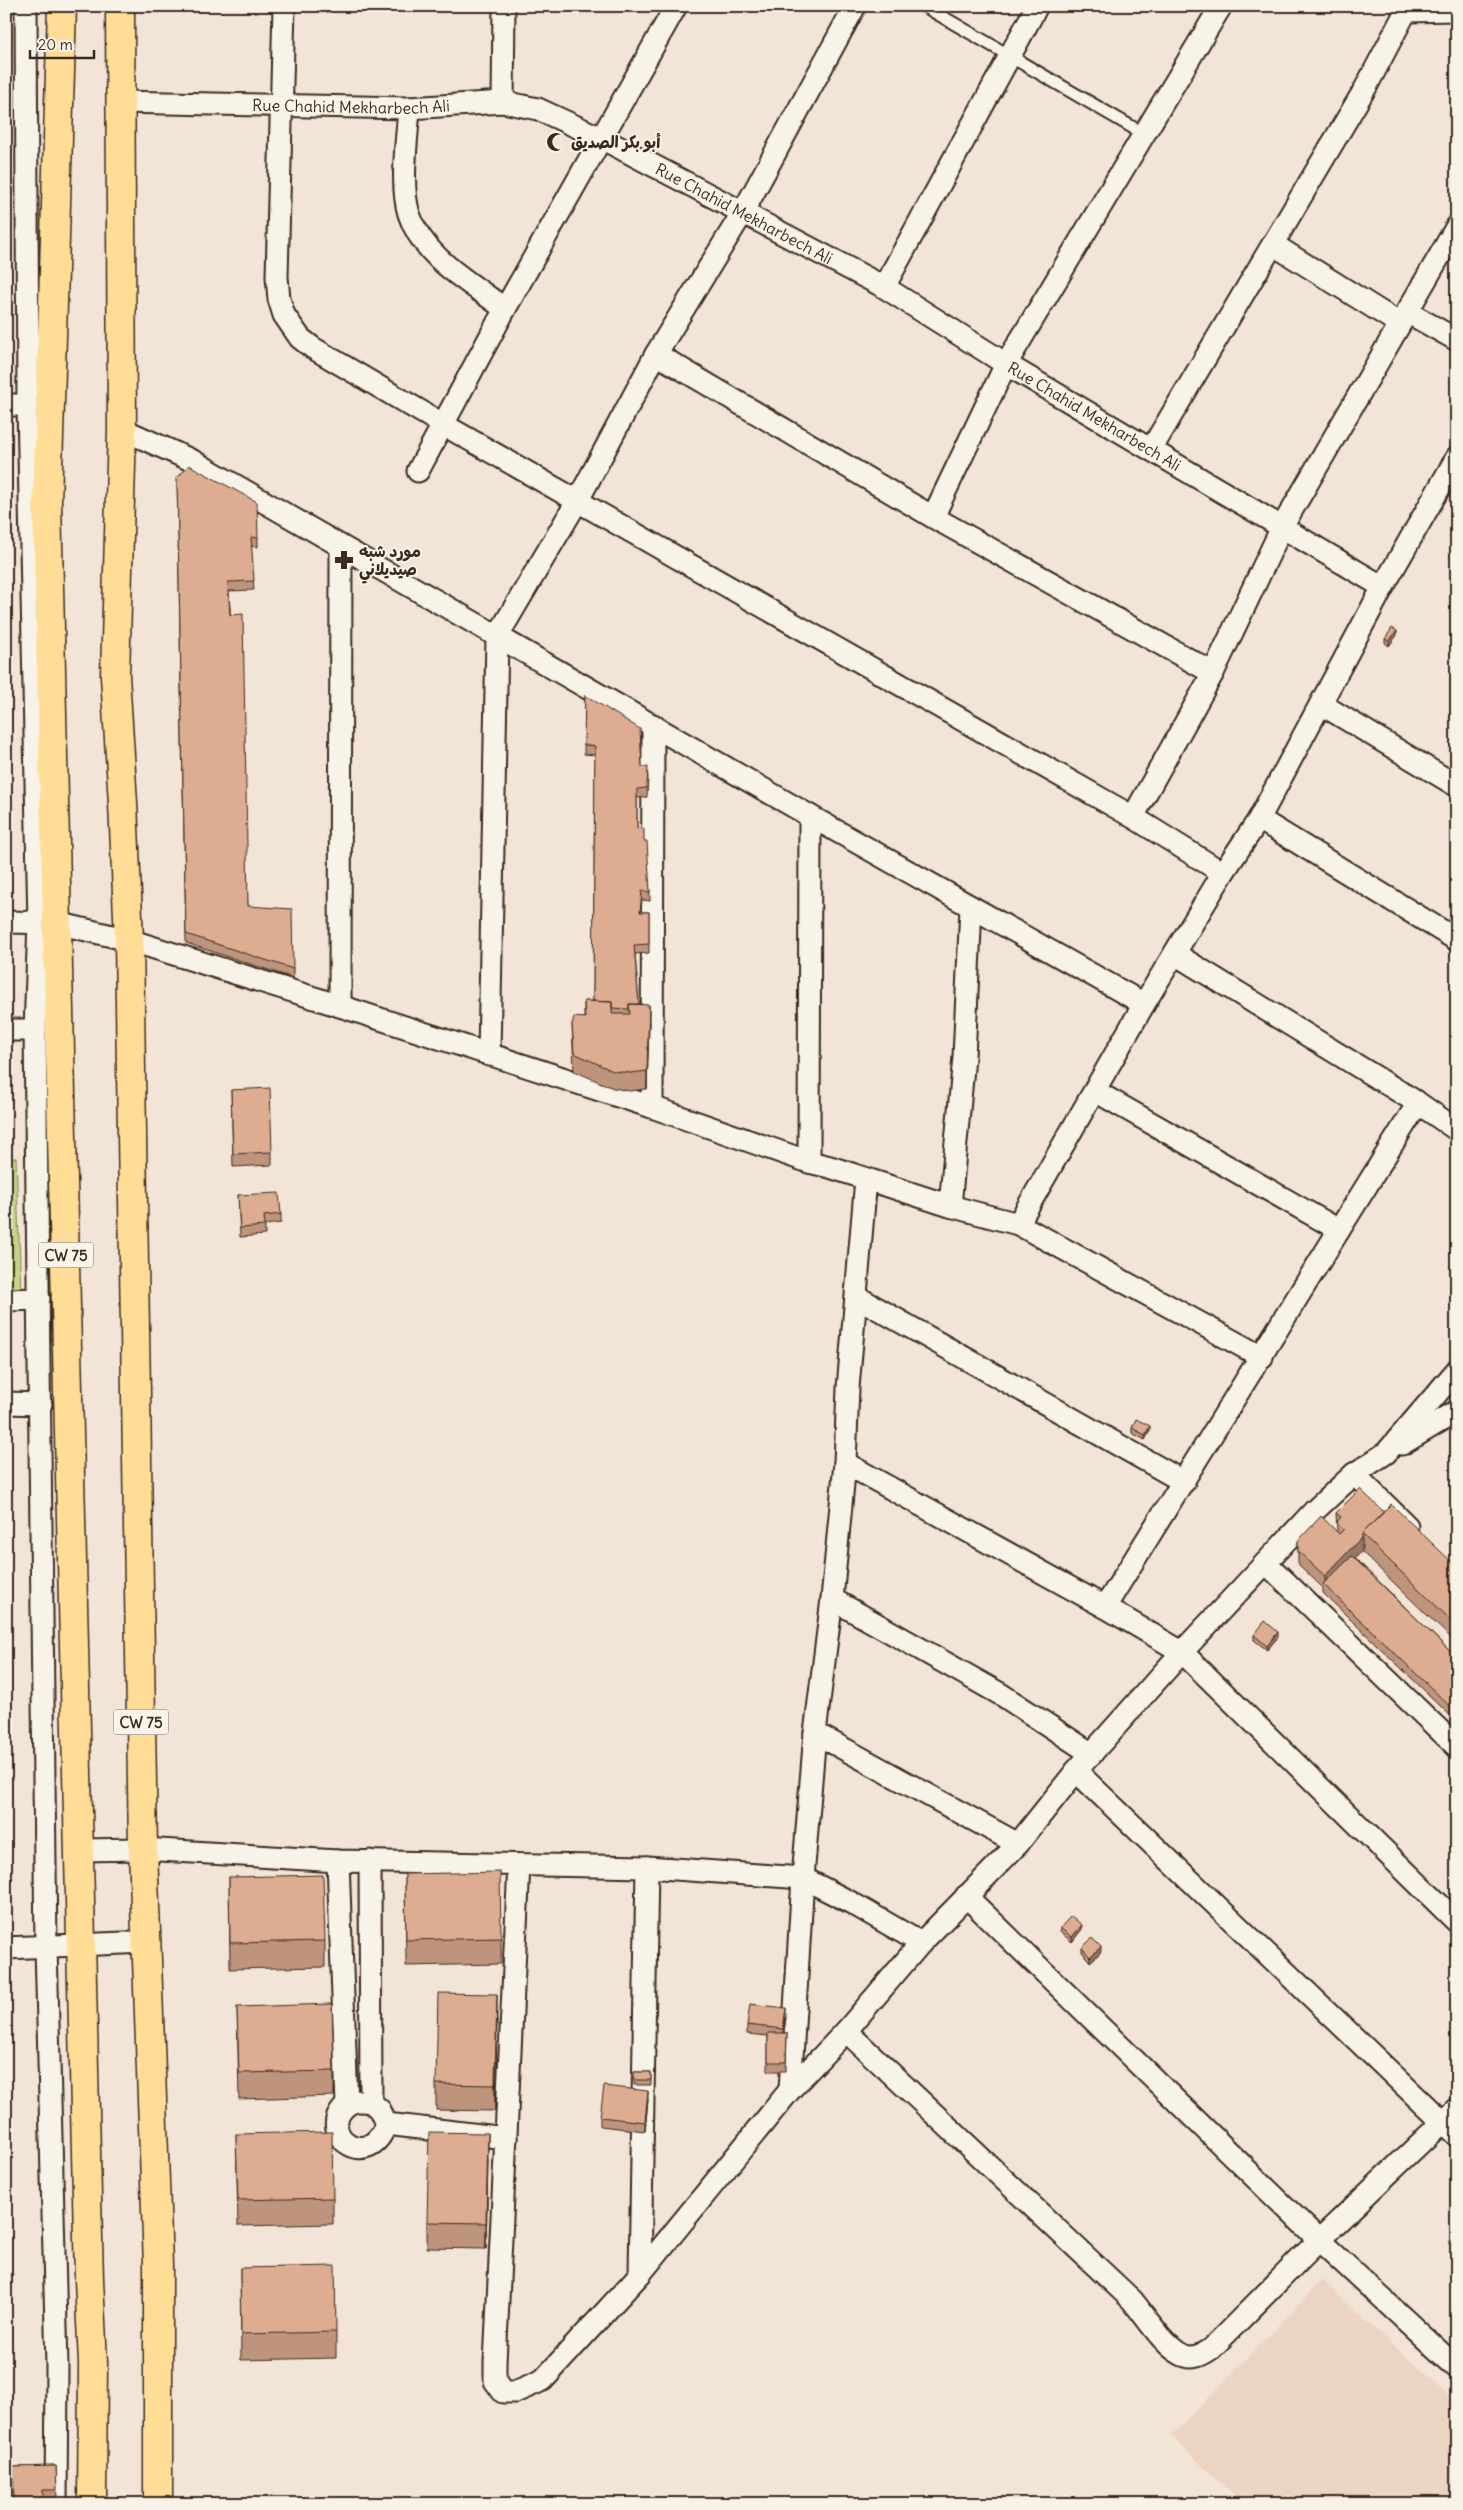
<svg xmlns="http://www.w3.org/2000/svg" width="1463" height="2510" viewBox="0 0 1463 2510" font-family="Delius,'Playpen Sans Arabic',sans-serif">
<style>
.built{fill:#ecd4c2}
.green{fill:#c6d488;stroke:#807f53}
.lines{fill:none;stroke-linecap:round;stroke-linejoin:round}
.lane-casing{stroke:#3b2a1e;stroke-width:15}
.street-casing{stroke:#3b2a1e;stroke-width:25}
.primary-casing{stroke:#3b2a1e;stroke-width:31}
.lane{stroke:#f7f3e8;stroke-width:11}
.street{stroke:#f7f3e8;stroke-width:21}
.primary{stroke:#ffdd96;stroke-width:28}
.wall{fill:#bf947d;stroke:#3b2a1e}
.shaded-wall{fill:#9b7866;stroke:#3b2a1e}
.building{fill:#deac91;stroke:#3b2a1e}
.labels{text-anchor:middle;dominant-baseline:central;stroke-width:4;stroke-linejoin:round;paint-order:stroke}
.shield{fill:#f7f3e8;stroke:#73665b;stroke-width:1}
.shield-label{font-size:15px;font-weight:bold;fill:#3b2a1e}
.street-label{font-size:16px;fill:#3b2a1e;stroke:#f7f3e8}
.poi-label{font-size:16px;font-weight:bold;fill:#3b2a1e;stroke:#f7f3e8;text-anchor:start}
</style>
<rect width="100%" height="100%" fill="#f2e5d7"/>
<filter id="ink" filterUnits="userSpaceOnUse"><feTurbulence type="fractalNoise" baseFrequency=".02" numOctaves="2"/><feDisplacementMap in="SourceGraphic" scale="10" xChannelSelector="R" yChannelSelector="G"/><feConvolveMatrix kernelMatrix="1 2 1 2 8 2 1 2 1" color-interpolation-filters="sRGB"/></filter>
<g filter="url(#ink)">
<!-- built -->
<path class="built" d="M1322,2280L1457,2404V2504H1244L1171,2436Z"/>
<!-- green -->
<path class="green" d="M6,1158H16L21,1292H6Z"/>
<g class="lines">
<!-- lane casing -->
<g class="lane-casing">
<path id="lane" d="M924,6L1144,134"/>
</g>
<!-- street casing -->
<g class="street-casing">
<g id="street">
<path d="M26,6L28,406L39,923L35,1030L46,1947L57,2366L56,2504"/>
<path d="M284,6L277,277L279,299L284,315L300,338L313,348L444,425L1133,817L1223,873"/>
<path d="M1406,11L1457,10"/>
<path id="s1" d="M119,102L409,108L503,102L538,109L601,138L884,287L1006,364L1383,587"/>
<path d="M503,102L504,6"/>
<path d="M409,108C407,140 400,185 409,214C423,258 471,283 505,309"/>
<path d="M1274,245L1400,324"/>
<path d="M884,287L1037,6"/>
<path d="M1407,312L1457,340"/>
<path d="M656,354L933,517L1213,673"/>
<path d="M6,405H41"/>
<path d="M122,429L193,461L810,816L1144,1004"/>
<path d="M1152,448L1366,87L1406,11V6"/>
<path d="M418,471L505,309L676,6"/>
<path d="M933,517L1006,364L1221,6"/>
<path d="M1321,704L1457,786"/>
<path d="M1133,817L1213,673L1282,527L1457,226"/>
<path d="M1259,819L1457,940"/>
<path d="M6,922L57,923L129,940L340,1006L652,1107L809,1162L830,1167L950,1206L1018,1224L1262,1357"/>
<path d="M1175,954L1418,1103L1457,1130"/>
<path d="M340,1006L341,547"/>
<path d="M6,1030H35"/>
<path d="M489,1055L497,637L578,500L656,354L743,212L855,6"/>
<path d="M1095,1091L1339,1230"/>
<path d="M652,1107L653,725"/>
<path d="M809,1162L810,816"/>
<path d="M950,1206L964,1057L971,907"/>
<path d="M1018,1224L1144,1004L1223,873L1259,819L1383,587L1457,457"/>
<path d="M857,1297L1184,1482"/>
<path d="M6,1300L39,1299"/>
<path d="M6,1403L41,1404"/>
<path d="M1402,1444L1457,1411"/>
<path d="M845,1463L1105,1607L1182,1652L1457,1922"/>
<path d="M1354,1474L1407,1526"/>
<path d="M1266,1563L1457,1747"/>
<path d="M832,1599L1002,1695L1092,1754"/>
<path d="M1105,1607L1418,1103"/>
<path d="M815,1733L1018,1844"/>
<path d="M1076,1771L1457,2136"/>
<path d="M80,1850L143,1849L338,1861L647,1867L803,1878L850,1902L921,1943"/>
<path d="M338,1861L347,2105"/>
<path d="M370,1861L371,2102L380,2110L386,2124C369,2172 320,2136 342,2110C350,2100 359,2100 371,2102"/>
<path d="M519,1865L495,2363V2381L503,2392H515L543,2380L640,2274L790,2090L846,2031L921,1943L1018,1844L1076,1771L1182,1652L1314,1511L1354,1474L1386,1453L1457,1370"/>
<path d="M966,1896L1319,2240L1457,2368"/>
<path d="M6,1948L147,1942"/>
<path d="M846,2031L1132,2300C1145,2315 1170,2357 1191,2357C1199,2357 1206,2352 1212,2348L1319,2240L1457,2108"/>
<path d="M790,2090L803,1878L815,1733L832,1599L845,1463L848,1388L866,1179"/>
<path d="M386,2124L506,2138"/>
<path d="M640,2274L647,1867"/>
</g>
</g>
<!-- primary casing -->
<g class="primary-casing">
<path id="primary" d="M62,6L47,502L89,2280L93,2363L92,2504
M120,6L122,429L115,676L123,803L129,940L143,1849L158,2265V2504"/>
</g>
<!-- lane -->
<use href="#lane" class="lane"/>
<!-- street -->
<use href="#street" class="street"/>
<!-- primary -->
<use href="#primary" class="primary"/>
</g>
<!-- wall -->
<path class="wall" d="M177,478L258,538V547L251,546L254,590L229,591L248,906L293,969V978L186,943Z
M1397,635L1389,646L1385,643V639Z
M585,695L642,767L648,776L647,797L637,798V828L644,841L650,892V901L642,900L641,912H649V953L635,954L639,1004L649,1022L647,1089L630,1091L613,1088L574,1071L572,1024L584,1018V1001H593L595,755L584,754Z
M231,1090L272,1152V1165L233,1167Z
M238,1195L281,1214V1223L265,1225V1235L240,1237Z
M1132,1428L1150,1430L1145,1440L1132,1433Z
M1384,1512L1457,1567V1644L1362,1552V1551L1355,1558L1457,1658V1722L1323,1593V1588L1298,1564V1541L1337,1531L1336,1513Z
M1254,1635L1278,1637L1267,1650L1254,1640Z
M405,1874L501,1938V1964L406,1966Z
M229,1877L325,1941V1967L230,1969Z
M1060,1928L1082,1929L1072,1942L1060,1932Z
M1082,1948L1101,1952L1090,1962L1082,1952Z
M237,2007L334,2071V2096L239,2099Z
M786,2017L784,2033H787L786,2071H768V2036L747,2034V2025Z
M497,2020L495,2111L436,2110V2084Z
M634,2072H651V2085H634Z
M648,2100L645,2131L600,2126V2117Z
M236,2134L333,2198V2224L238,2226Z
M488,2159L486,2249L427,2248V2222Z
M240,2268L336,2332V2358L241,2360Z
M56,2466L57,2499H43V2504H14L13,2467Z"/>
<!-- shaded-wall -->
<path class="shaded-wall" d="M1397,631V635L1389,646V641Z
M649,1005V1022L647,1089V1071Z
M1150,1426V1430L1145,1440V1435Z
M1362,1537V1551L1327,1588L1325,1586V1576Z
M1278,1632V1637L1267,1650V1646Z
M1082,1925V1929L1072,1942V1937Z
M1101,1947V1952L1090,1962V1957Z
M497,1994V2020L495,2111V2085Z
M786,2008V2017L783,2038V2029Z
M648,2091V2100L645,2131V2122Z
M488,2133V2159L486,2249V2223Z"/>
<!-- building -->
<path class="building" d="M189,465L257,502L258,538L251,537L254,581L228,582L230,615L243,614L248,906L292,909L293,969L186,934L177,478Z
M1392,628L1397,631L1389,641L1385,639Z
M585,695L640,729L642,767H648L647,788L637,789V828L644,829V841H647L650,892L642,891L640,912H649V944L634,945L639,1004H629V1009L612,1008V1002L593,1001L595,746L584,745Z
M584,1001L612,1002V1014H630L629,1004L649,1005L647,1071L630,1073L613,1071L574,1053L572,1024L574,1017L585,1018Z
M270,1088L272,1152L233,1154L231,1090Z
M279,1193L281,1214L264,1216L265,1226L240,1228L238,1195Z
M1136,1419L1150,1426L1145,1435L1132,1428Z
M1360,1489L1384,1512L1362,1534V1537L1325,1576L1298,1551V1541L1321,1516L1339,1534L1344,1529L1337,1522L1341,1517L1336,1513Z
M1391,1504L1457,1567V1626L1362,1534Z
M1352,1556L1457,1658V1713L1323,1584Z
M1265,1621L1278,1632L1267,1646L1254,1635Z
M500,1872L501,1938L406,1940L405,1874Z
M323,1875L325,1941L230,1943L229,1877Z
M1071,1916L1082,1925L1072,1937L1060,1928Z
M1092,1938L1101,1947L1090,1957L1082,1948Z
M438,1993L497,1994L495,2085L436,2084Z
M332,2004L334,2071L239,2073L237,2007Z
M750,2004L786,2008L783,2029L747,2025Z
M768,2033H787L786,2062H768Z
M634,2072H651V2080H634Z
M604,2086L648,2091L645,2122L600,2117Z
M332,2132L333,2198L238,2200L236,2134Z
M429,2132L488,2133L486,2223L427,2222Z
M335,2266L336,2332L241,2334L240,2268Z
M56,2466L57,2490H43V2500L14,2501L13,2467Z"/>
</g>
<!-- icons -->
<defs>
<g id="mosque-bare" transform="scale(1.5)"><path d="M3.5-4.9A6 6 0 1 0 3.5 4.9A5 5 0 1 1 3.5-4.9Z" fill="#3b2a1e" stroke="#f7f3e8" stroke-width="2.5" paint-order="stroke"/></g>
<g id="pharmacy-bare" transform="scale(1.5)"><path d="M-2-6h4v4h4v4h-4v4h-4v-4h-4v-4h4Z" fill="#3b2a1e" stroke="#f7f3e8" stroke-width="2.5" paint-order="stroke"/></g>
</defs>
<g fill-rule="evenodd">
<use href="#mosque-bare" x="556" y="142"/>
<use href="#pharmacy-bare" x="344" y="560"/>
</g>
<g class="labels">
<!-- shield labels -->
<g class="shield">
<rect x="38.5" y="1242.5" width="55" height="25" rx="4"/>
<rect x="113.5" y="1709.5" width="55" height="25" rx="4"/>
</g>
<g class="shield-label">
<text x="66" y="1255">CW 75</text>
<text x="141" y="1722">CW 75</text>
</g>
<!-- street labels -->
<g class="street-label">
<text stroke="none"><textPath href="#s1" startOffset="232">Rue Chahid Mekharbech Ali</textPath></text>
<text stroke="none"><textPath href="#s1" startOffset="651">Rue Chahid Mekharbech Ali</textPath></text>
<text stroke="none"><textPath href="#s1" startOffset="1056">Rue Chahid Mekharbech Ali</textPath></text>
</g>
<!-- poi labels -->
<g class="poi-label">
<text x="571" y="142">أبو بكر الصديق</text>
<text x="359" y="551">مورد شبه<tspan x="359" dy="18">صيديلاني</tspan></text>
</g>
</g>
<!-- margin -->
<rect width="1463" height="2510" fill="none" stroke="#f7f3e8" stroke-width="25"/>
<rect x="12" y="12" width="1438" height="2485" fill="none" stroke="#3b2a1e" stroke-width="2" filter="url(#ink)"/>
<!-- scale -->
<path d="M30 50v8h64v-8" fill="none" stroke="#3b2a1e" stroke-width="2.5"/>
<text x="38" y="50" font-size="15" fill="#3b2a1e" stroke="#f7f3e8" stroke-width="4" paint-order="stroke">20 m</text>
</svg>
